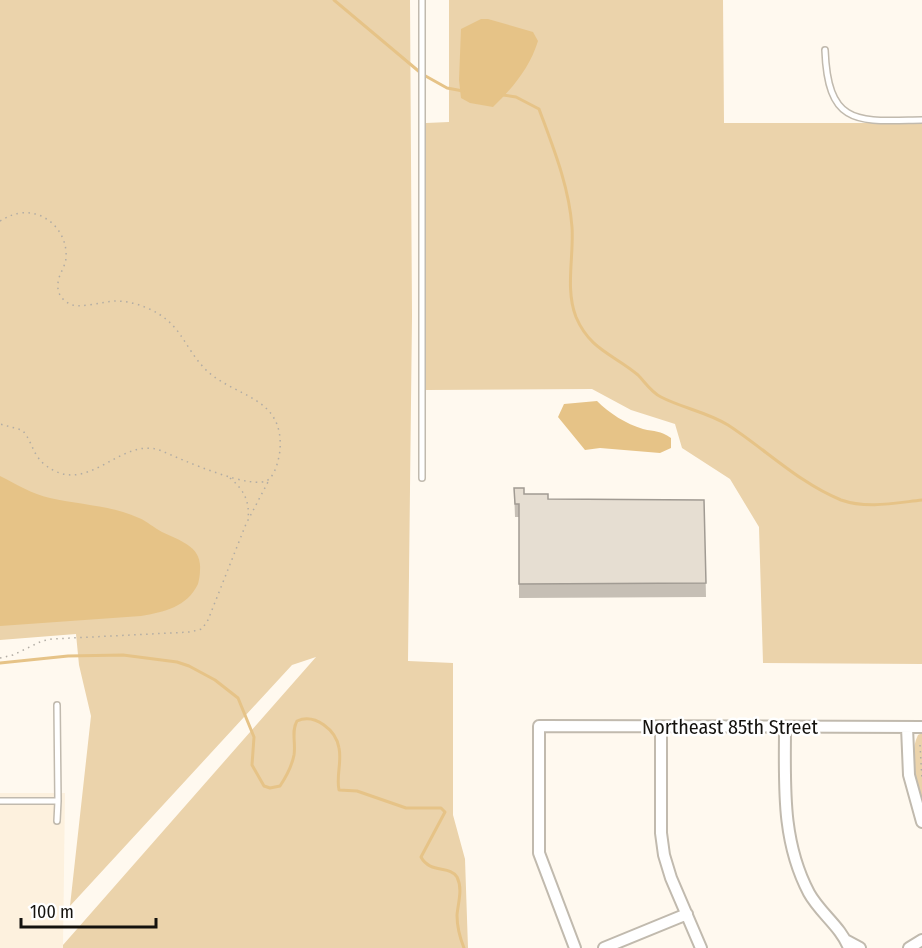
<svg xmlns="http://www.w3.org/2000/svg" width="922" height="948" viewBox="0 0 922 948" font-family="'Fira Sans Condensed',sans-serif">
<style>
.built{fill:#fdf1de}
.green{fill:#ebd3ab}
.water{fill:#e6c387}
.lines{fill:none;stroke-linecap:round;stroke-linejoin:round}
.stream{stroke:#e6c387;stroke-width:3}
.service-casing{stroke:#c1baae;stroke-width:8}
.minor-casing{stroke:#c1baae;stroke-width:14}
.path{stroke:#b1aca4;stroke-width:1.5;stroke-dasharray:1.5 4.5;stroke-linecap:butt}
.service{stroke:#fff;stroke-width:5}
.minor{stroke:#fff;stroke-width:10}
.wall{fill:#c6bfb5}
.building{fill:#e6ded2;stroke:#a19b93;stroke-width:1.5}
.labels{text-anchor:middle;dominant-baseline:central;stroke-width:5;stroke-linejoin:round;paint-order:stroke}
.street-label{font-size:20px;fill:#14120e;stroke:#fff}
</style>
<rect width="100%" height="100%" fill="#fff9ef"/>
<!-- built -->
<path class="built" d="M0,793H65L63,948H0Z"/>
<!-- green -->
<path class="green" d="M0,0H410L412,316L408,661L453,663V815L465,859L468,948H63V945L316,657L292,665L70,906L91,716L79,665L76,634L0,640Z
M449,0H723L724,123H922V664L763,663L759,527L730,479L682,448L675,424L631,410L592,389L426,390V123L449,122Z
M922,733V804C917,784 908,755 918,735Z"/>
<!-- water -->
<path class="water" d="M481,19H488L533,32L538,41C530,67 513,88 493,107L470,103L461,98L459,80L461,29Z
M597,401C609,413 626,424 643,429C655,432 660,430 671,438V448L660,453L600,448L585,450L558,417L564,404Z
M0,476C16,484 32,494 50,498C80,505 110,505 139,518C147,521 154,528 162,532C180,541 202,546 200,570C200,575 199,580 198,584C187,607 164,612 141,616L0,626Z"/>
<g class="lines">
<!-- stream -->
<path class="stream" d="M334,0L422,74L447,88L463,91
M503,95L516,97L539,109C553,147 569,186 572,227C574,256 565,289 576,317C590,350 613,354 638,375C645,382 651,392 661,397C682,408 707,412 728,425C765,449 799,483 841,500C867,509 895,503 922,500
M0,663L68,656L123,655L177,662L189,666L215,680L238,698L254,737L252,765L264,786L270,788L280,786C286,777 292,765 294,755C296,743 291,731 297,721C315,713 336,730 339,748C342,762 336,776 339,790L357,791L406,808H441L445,812L421,857C430,874 450,865 457,877C463,889 458,903 457,915C457,926 460,938 464,948"/>
<!-- service casing -->
<g class="service-casing">
<path id="service" d="M422,0V478
M825,50C828,128 859,121 922,120
M57,705L58,801
M0,801H58L57,821"/>
</g>
<!-- minor casing -->
<g class="minor-casing">
<path id="minor" d="M661,727V833L664,855L671,878L701,948
M785,727C785,784 781,840 809,893C820,913 841,927 849,948
M907,727L909,775L922,822
M847,941L860,948
M575,948L539,853V726L922,727
M604,948L687,914
M909,948L922,940"/>
</g>
<!-- path -->
<path class="path" d="M0,221C7,217 13,214 21,213C47,210 68,233 66,258C65,268 58,275 58,284C57,292 61,299 68,303C77,310 104,301 116,301C127,301 138,304 147,308C181,322 183,346 205,369C234,398 284,395 280,450C279,458 276,473 269,479C256,493 178,458 162,451C120,434 88,500 44,464C32,454 32,440 22,430L0,424
M230,478C244,490 250,501 248,520
M0,658L13,655L42,641L52,639L190,632L202,629L208,620L246,524L269,480
M920,745L922,780"/>
<!-- service -->
<use href="#service" class="service"/>
<!-- minor -->
<use href="#minor" class="minor"/>
</g>
<!-- wall -->
<path class="wall" d="M514,488L524,494L548,499L704,500L706,597L519,598V517H515Z"/>
<!-- building -->
<path class="building" d="M514,488H524V494H548V499L704,500L706,583L519,584V504H515Z"/>
<g class="labels">
<!-- street labels -->
<g class="street-label">
<text x="730" y="727">Northeast 85th Street</text>
</g>
</g>
<!-- scale -->
<path d="M21 918v9h135v-9" fill="none" stroke="#14120e" stroke-width="3"/>
<text x="30" y="918" font-size="18" fill="#14120e" stroke="#ffffff" stroke-width="4.5" paint-order="stroke">100 m</text>
</svg>
